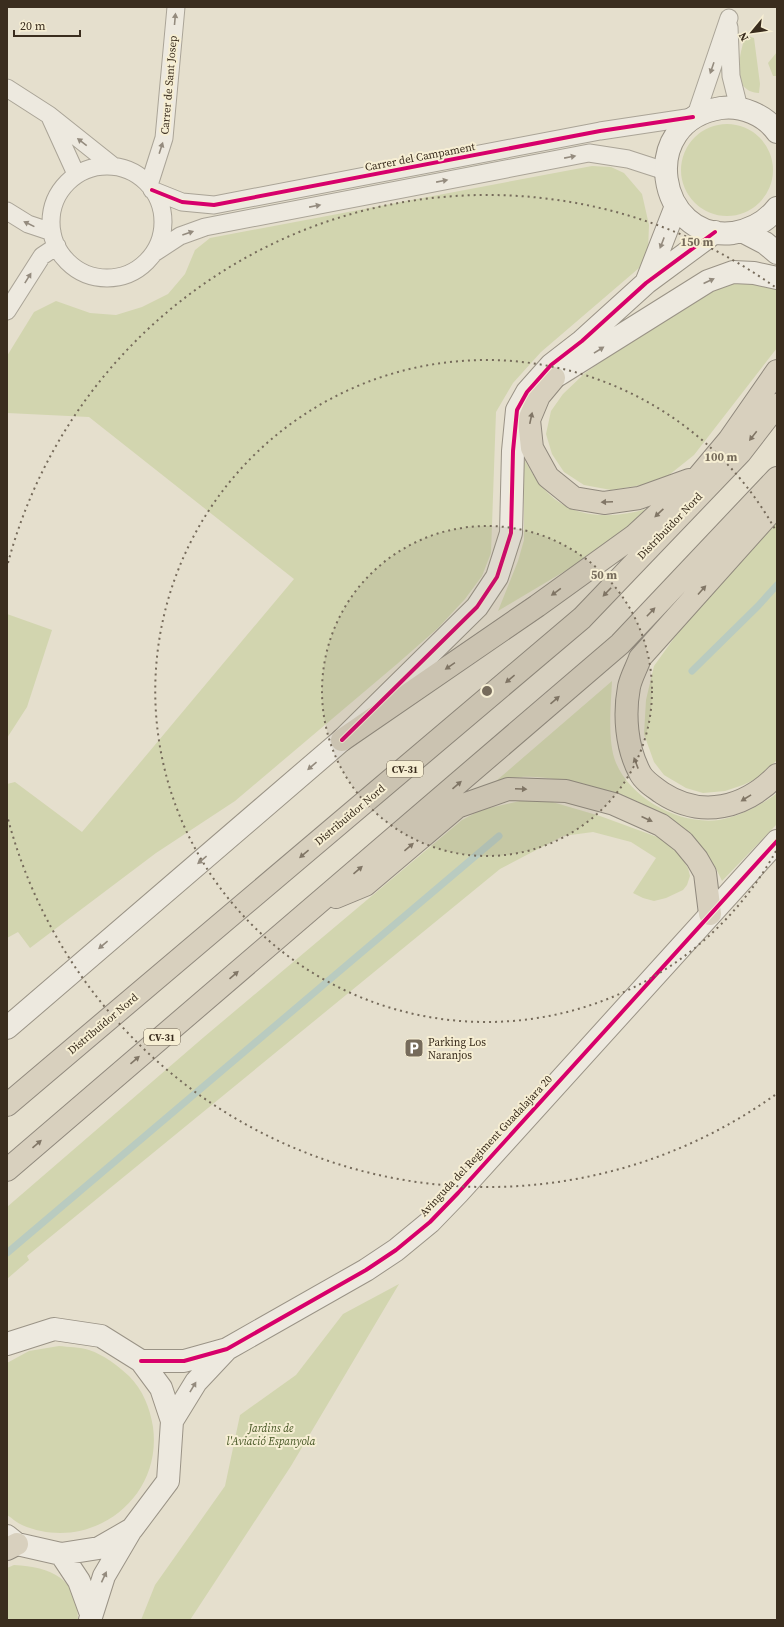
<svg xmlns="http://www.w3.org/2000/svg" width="784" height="1627" viewBox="0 0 784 1627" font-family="'Source Serif 4',serif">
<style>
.green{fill:#d2d5af}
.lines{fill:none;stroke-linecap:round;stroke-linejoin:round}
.stream{stroke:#b9cbc0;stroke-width:7}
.street-casing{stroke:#aaa497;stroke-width:19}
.secondary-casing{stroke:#9a9386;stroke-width:24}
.highway-casing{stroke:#90897d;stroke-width:24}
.street{stroke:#ede9df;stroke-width:17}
.secondary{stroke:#ede9df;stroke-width:22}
.highway{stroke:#d8d0be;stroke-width:22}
.cycleway-casing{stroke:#f6eed3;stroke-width:6}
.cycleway{stroke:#d6006c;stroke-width:4}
.oneway{fill:#948b7e}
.oneway2{fill:#817666}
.ring{fill:none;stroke:#766b5b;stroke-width:2;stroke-dasharray:2 4}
.labels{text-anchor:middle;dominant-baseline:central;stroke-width:4;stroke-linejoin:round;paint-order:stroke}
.shield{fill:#f6eed3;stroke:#726754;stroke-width:1}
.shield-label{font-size:10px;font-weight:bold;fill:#3a2d1e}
.street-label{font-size:11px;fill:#3a2d1e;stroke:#f6eed3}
.poi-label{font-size:11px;fill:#3a2d1e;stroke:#f6eed3;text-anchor:start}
.park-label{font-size:11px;font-style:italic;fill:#465624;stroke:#f6eed3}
.centre{fill:#766b5b;stroke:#f6eed3;stroke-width:2}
.ring-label{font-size:12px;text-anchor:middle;font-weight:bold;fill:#766b5b;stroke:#f6eed3;stroke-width:4;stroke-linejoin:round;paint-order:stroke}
</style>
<rect width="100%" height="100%" fill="#e5dfcd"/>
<!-- green -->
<path class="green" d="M745,35L754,38L760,84L759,93C728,91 741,53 745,35Z
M777,52V76H773L768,63Z
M681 170a46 46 0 1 1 92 0a46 46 0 1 1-92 0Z
M592,166L611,167L624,173L642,194L649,225L648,251L639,268L541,352L513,383L496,412L491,553L482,576L465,599L438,628L397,664L235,801L156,853L30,948L18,932L7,938V784L15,782L82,832L294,579L89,417L7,413V356L34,312L56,301L90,313L116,315L142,307L168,294L185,274L195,250L210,238Z
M739,282L767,284L777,287V348L694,455L669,475L642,485L611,490L584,485L564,472L552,454L546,434L551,411L563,394L585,373L605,359L714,290Z
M524,459C531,471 538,484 549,494C578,522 620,518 656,506L602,549L498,611L518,561L524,540Z
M777,521V760L760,777L743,785L725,791L703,793L686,788L664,775L654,762L644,734L646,700L654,666L677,634Z
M7,614L52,630L27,707L7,738Z
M612,681C611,704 607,742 616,763C632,800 680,825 719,820C739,817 762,805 777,793V824L722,881C714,862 698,837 679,826C666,818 649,813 634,807C587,788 548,768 496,781Z
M528,799L549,801L600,816L660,838L679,854L688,868L690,876L687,885L683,890L666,898L654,901L643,898L633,893L656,858L631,842L593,832L563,836L500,869L27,1256L29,1260L7,1279V1207L204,1037L462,820L481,810Z
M399,1284L291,1466L190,1620H141L155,1585L225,1486L240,1415L296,1375L343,1314Z
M59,1346C68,1347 80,1347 89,1350C104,1355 117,1365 129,1376C143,1390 150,1408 153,1427C163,1500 89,1554 22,1525C17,1523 12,1518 7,1515V1363L29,1351Z
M14,1565C51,1567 78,1578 78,1620H7V1568Z"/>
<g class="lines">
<!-- stream -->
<path class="stream" d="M692,671L758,606L777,585
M7,1253L499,836"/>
<!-- street casing -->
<g class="street-casing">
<path id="street" d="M729,27L731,76L739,108
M7,88L49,115L113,166
M696,115L729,18
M51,119L76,174
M51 222a56 56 0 1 1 112 0a56 56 0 1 1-112 0Z
M149,185L164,138L176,7
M152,190L182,202L214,205L600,131L693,117
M7,211L28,224L52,232
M154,253L180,236L205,227L589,153L628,159L665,171
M7,311L42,256L57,246"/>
</g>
<!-- secondary casing -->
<g class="secondary-casing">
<path id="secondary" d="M777,132C765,115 741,105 721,108C636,121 657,242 733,233C751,230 766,222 777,208
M742,231L765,243L777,253
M646,283L676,206
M558,375L708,281L733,272L754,273L777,278
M7,1028L342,740L477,607L497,577L511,533L513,451L517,410L527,392L551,365L582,341L646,283L715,232
M7,1344L54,1329L101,1336L141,1361L161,1388L172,1421L168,1481L132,1529L99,1548L61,1554L17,1544L7,1536
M141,1361H184L227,1349L366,1270L396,1250L430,1222L458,1193L777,841
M172,1421L196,1382L227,1349
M61,1554L79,1581L91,1614
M90,1620L104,1576L131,1530"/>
</g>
<!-- highway casing -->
<g class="highway-casing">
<path id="highway" d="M554,378L539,396L529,420L532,448L548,477L574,498L604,503L639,498L689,480
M777,505L640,658C637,667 631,677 629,687C624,714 626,747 640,773C644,781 654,787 662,793C702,819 745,808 777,775
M342,740L537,606L634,536L698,477L729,440L777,371
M336,897L365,885L457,807L508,789L566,791L614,804L661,825L683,842L697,859L705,873L710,914
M7,1105L582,618L740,453L777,405
M7,1170L620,644L777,478
M7,1549L17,1544"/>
</g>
<!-- street -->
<use href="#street" class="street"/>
<!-- secondary -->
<use href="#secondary" class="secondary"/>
<!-- highway -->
<use href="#highway" class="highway"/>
<!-- cycleway casing -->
<g class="cycleway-casing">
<path id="cycleway" d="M152,190L182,202L214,205L600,131L693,117
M342,740L477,607L497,577L511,533L513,451L517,410L527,392L551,365L582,341L646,283L715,232
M141,1361H184L227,1349L366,1270L396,1250L430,1222L458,1193L777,841"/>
</g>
<!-- cycleway -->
<use href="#cycleway" class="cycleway"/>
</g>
<!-- one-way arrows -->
<defs><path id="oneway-solid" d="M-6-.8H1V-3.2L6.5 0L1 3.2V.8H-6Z"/></defs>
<g class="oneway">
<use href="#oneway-solid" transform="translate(175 19) rotate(-85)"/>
<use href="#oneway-solid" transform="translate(712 68) rotate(109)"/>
<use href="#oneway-solid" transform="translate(82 142) rotate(-142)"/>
<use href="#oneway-solid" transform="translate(161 148) rotate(-72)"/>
<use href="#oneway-solid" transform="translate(570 157) rotate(-11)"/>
<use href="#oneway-solid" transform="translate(442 181) rotate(-11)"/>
<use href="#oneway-solid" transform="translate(315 206) rotate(-11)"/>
<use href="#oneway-solid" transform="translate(29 224) rotate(-154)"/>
<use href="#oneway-solid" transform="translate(188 233) rotate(-19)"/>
<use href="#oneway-solid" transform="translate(662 243) rotate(111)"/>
<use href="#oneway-solid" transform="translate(28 278) rotate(-58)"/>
<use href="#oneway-solid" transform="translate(709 281) rotate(-25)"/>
<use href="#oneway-solid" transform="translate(599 350) rotate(-32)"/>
<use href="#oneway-solid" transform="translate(312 766) rotate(139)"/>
<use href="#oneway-solid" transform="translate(202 860) rotate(140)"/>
<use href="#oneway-solid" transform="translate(103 945) rotate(140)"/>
<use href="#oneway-solid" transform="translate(193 1387) rotate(-59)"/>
<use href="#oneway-solid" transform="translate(104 1577) rotate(-65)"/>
</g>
<g class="oneway2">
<use href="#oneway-solid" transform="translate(531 418) rotate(-78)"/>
<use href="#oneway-solid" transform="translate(753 436) rotate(128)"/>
<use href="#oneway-solid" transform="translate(607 502) rotate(178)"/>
<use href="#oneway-solid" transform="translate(659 513) rotate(137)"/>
<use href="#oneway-solid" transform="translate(702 590) rotate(-48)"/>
<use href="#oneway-solid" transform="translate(556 592) rotate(144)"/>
<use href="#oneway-solid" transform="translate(607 592) rotate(134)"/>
<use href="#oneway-solid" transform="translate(651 612) rotate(-46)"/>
<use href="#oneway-solid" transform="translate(450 666) rotate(146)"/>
<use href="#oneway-solid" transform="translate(510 679) rotate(140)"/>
<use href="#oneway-solid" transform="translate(555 700) rotate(-41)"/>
<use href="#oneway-solid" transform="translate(636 763) rotate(-111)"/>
<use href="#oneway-solid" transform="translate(457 785) rotate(-41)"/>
<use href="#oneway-solid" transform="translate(521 789) rotate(2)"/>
<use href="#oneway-solid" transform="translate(746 798) rotate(148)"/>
<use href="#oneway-solid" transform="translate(647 819) rotate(24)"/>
<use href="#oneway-solid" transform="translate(409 847) rotate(-40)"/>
<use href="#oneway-solid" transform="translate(304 854) rotate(140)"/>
<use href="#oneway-solid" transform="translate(358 870) rotate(-41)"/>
<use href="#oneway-solid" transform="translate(234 975) rotate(-41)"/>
<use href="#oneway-solid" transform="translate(135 1060) rotate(-41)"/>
<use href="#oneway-solid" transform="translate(37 1144) rotate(-41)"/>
</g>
<!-- distance rings -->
<circle cx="487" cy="691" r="165" fill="#766b5b" fill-opacity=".12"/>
<g class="ring">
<circle cx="487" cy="691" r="165"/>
<path d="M776 851A331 331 0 1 1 776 531"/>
<path d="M775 1095A496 496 0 0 1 8 819M8 563A496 496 0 0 1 775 287"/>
</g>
<!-- icons -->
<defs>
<g id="parking-square" transform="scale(1)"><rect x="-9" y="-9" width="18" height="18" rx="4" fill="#766b5b" stroke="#f6eed3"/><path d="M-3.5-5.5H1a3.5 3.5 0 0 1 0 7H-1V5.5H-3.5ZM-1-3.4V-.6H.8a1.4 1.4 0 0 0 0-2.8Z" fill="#fff"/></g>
</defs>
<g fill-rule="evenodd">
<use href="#parking-square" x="414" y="1048"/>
</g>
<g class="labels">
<!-- shield labels -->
<g class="shield">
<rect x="387" y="761" width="36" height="16" rx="3"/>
<rect x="144" y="1029" width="36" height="16" rx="3"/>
</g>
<g class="shield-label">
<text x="405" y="769">CV-31</text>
<text x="162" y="1037">CV-31</text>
</g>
<!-- street labels -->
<g class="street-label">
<text transform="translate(169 85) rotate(-85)">Carrer de Sant Josep</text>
<text transform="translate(420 157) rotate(-11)">Carrer del Campament</text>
<text transform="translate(670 526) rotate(-46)">Distribuïdor Nord</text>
<text transform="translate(350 815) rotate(-40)">Distribuïdor Nord</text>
<text transform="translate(103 1024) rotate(-40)">Distribuïdor Nord</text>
<text transform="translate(486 1146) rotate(-47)">Avinguda del Regiment Guadalajara 20</text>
</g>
<!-- poi labels -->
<g class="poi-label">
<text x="428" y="1042">Parking Los<tspan x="428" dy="13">Naranjos</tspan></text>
</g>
<!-- park labels -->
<g class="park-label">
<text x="271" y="1428">Jardins de<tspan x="271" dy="13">l'Aviació Espanyola</tspan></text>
</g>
</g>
<circle cx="487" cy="691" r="6" class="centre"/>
<g class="ring-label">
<text x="697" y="246">150 m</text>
<text x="721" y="461">100 m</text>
<text x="604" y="579">50 m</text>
</g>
<!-- border -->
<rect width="784" height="1627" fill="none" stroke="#3a2d1e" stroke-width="16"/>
<!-- north arrow -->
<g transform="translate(752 32) rotate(241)" stroke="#f6eed3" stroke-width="3" paint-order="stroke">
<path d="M0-3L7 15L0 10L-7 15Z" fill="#3a2d1e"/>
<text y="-6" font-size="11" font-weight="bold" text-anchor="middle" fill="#3a2d1e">N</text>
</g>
<!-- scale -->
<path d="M14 30v6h66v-6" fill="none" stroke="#3a2d1e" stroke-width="2"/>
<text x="20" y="30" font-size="12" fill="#3a2d1e" stroke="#f6eed3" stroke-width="3" paint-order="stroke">20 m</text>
</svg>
